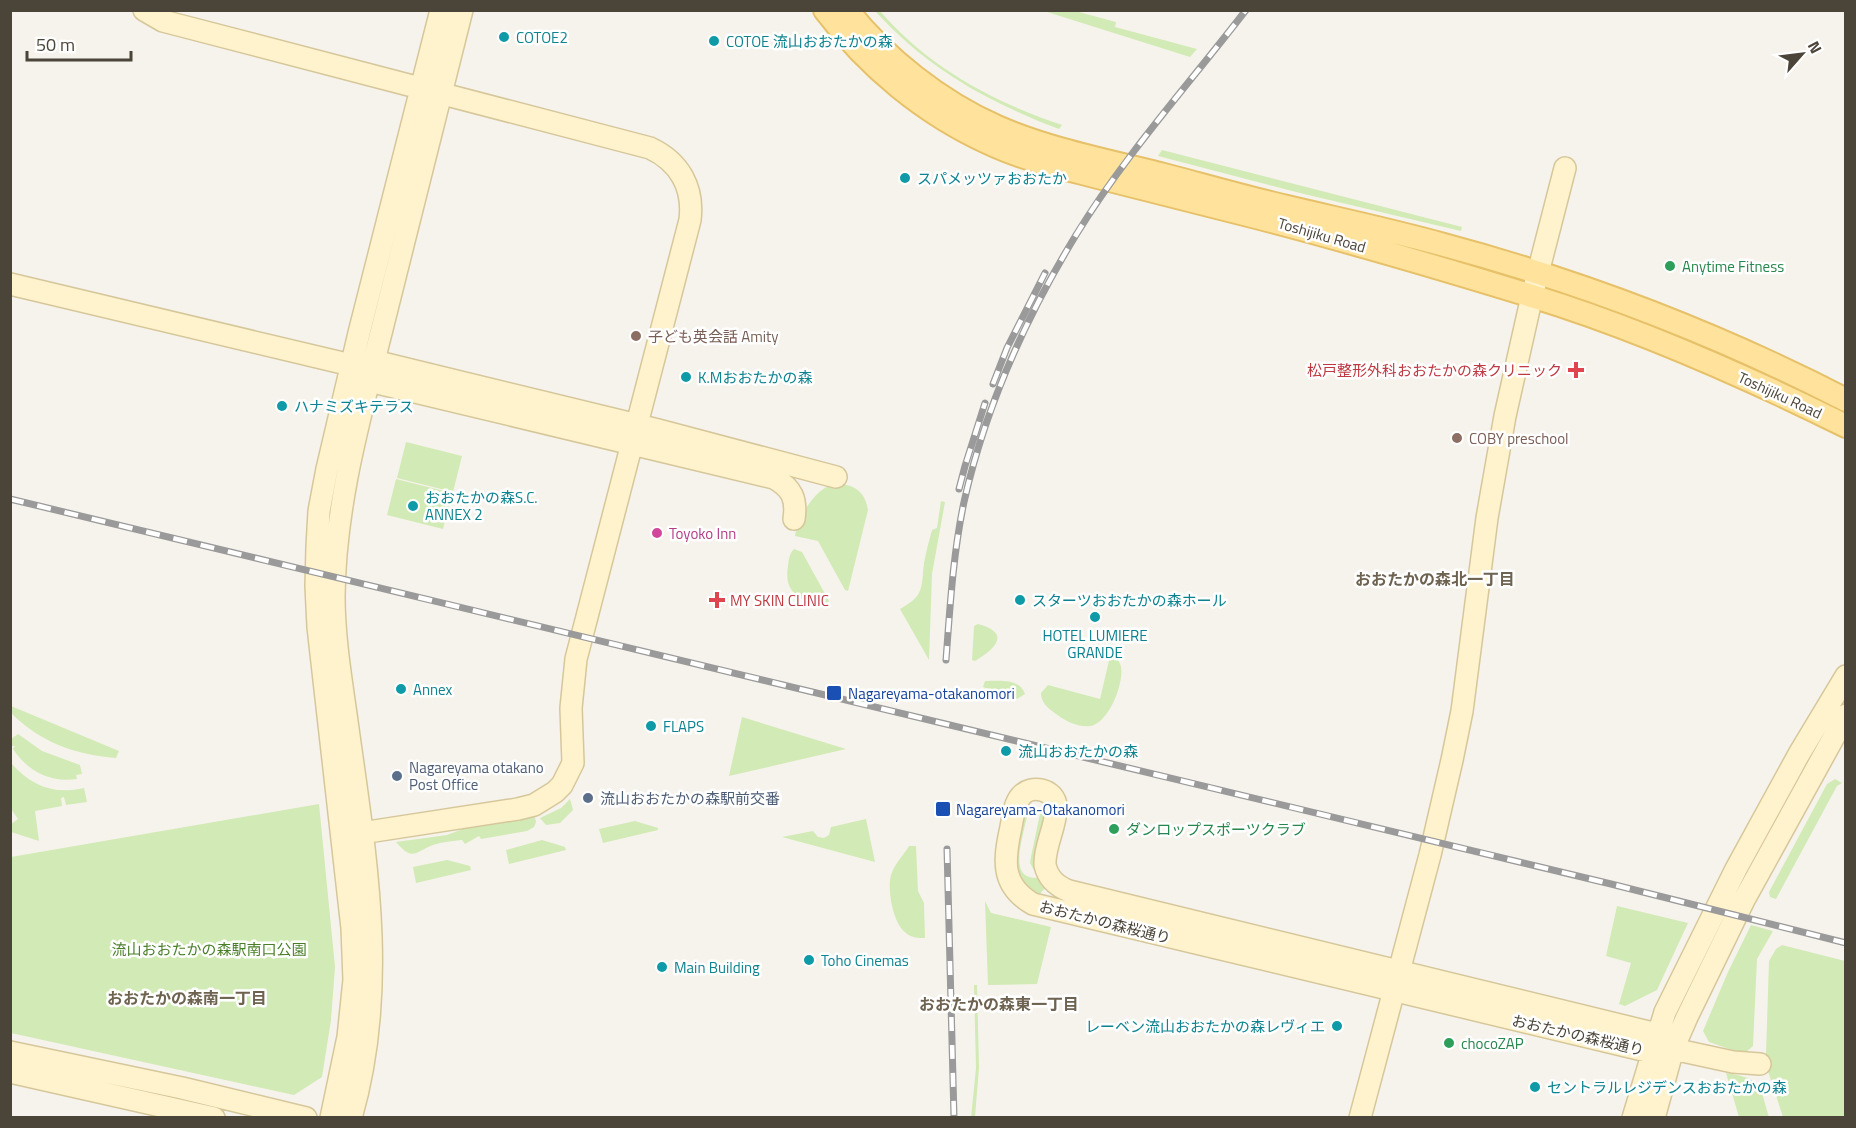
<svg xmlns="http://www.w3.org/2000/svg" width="1856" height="1128" viewBox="0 0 1856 1128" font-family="'Titillium Web','Noto Sans JP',sans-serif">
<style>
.green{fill:#d2eab5}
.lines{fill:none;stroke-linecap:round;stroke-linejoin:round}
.secondary-casing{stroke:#d6c79b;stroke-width:24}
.primary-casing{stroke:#e6c16a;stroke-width:26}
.secondary{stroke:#fff3cd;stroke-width:21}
.primary{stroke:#ffe39c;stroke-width:22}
.rail-casing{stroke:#9a9a9a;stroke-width:7}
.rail{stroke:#fff;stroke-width:4.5;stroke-dasharray:14;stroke-linecap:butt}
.culture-dot{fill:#0f9aa8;stroke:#fff;stroke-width:2}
.leisure-dot{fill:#2e9e5b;stroke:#fff;stroke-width:2}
.education-dot{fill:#8d6e63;stroke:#fff;stroke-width:2}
.health-dot{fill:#e0444e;stroke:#fff;stroke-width:2}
.hotel-dot{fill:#d1479c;stroke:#fff;stroke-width:2}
.transit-dot{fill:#1a4fb4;stroke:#fff;stroke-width:2}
.service-dot{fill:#5c6f8a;stroke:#fff;stroke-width:2}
.labels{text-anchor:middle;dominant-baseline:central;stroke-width:5;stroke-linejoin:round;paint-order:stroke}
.culture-label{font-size:15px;fill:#0d838f;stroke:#fff;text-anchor:start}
.street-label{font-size:15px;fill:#4b4439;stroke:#fff}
.leisure-label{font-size:15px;fill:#27864d;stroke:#fff;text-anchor:start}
.education-label{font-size:15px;fill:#785e54;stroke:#fff;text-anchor:start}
.health-label{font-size:15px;fill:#be3a42;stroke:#fff;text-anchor:end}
.hotel-label{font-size:15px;fill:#b23c85;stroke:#fff;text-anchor:start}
.transit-label{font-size:15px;fill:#164399;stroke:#fff;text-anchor:start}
.service-label{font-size:15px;fill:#4e5e75;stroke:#fff;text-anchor:start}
.park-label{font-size:15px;fill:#4a7f2a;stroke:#fff}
.neighbourhood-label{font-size:16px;font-weight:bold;fill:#6e6250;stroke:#fff}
</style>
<rect width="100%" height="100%" fill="#f6f3ec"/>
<!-- green -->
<path class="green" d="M875,11H880C928,67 993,102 1062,125L1059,129C986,101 928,69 875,11Z
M1044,11H1075L1116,22L1115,27L1197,49L1190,57Z
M1162,150L1462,227L1461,231L1304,194L1158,156Z
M1628,314L1649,320L1845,408V417L1681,341Z
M1694,316L1829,377L1828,380L1692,319Z
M406,442L462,456L453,492L397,478Z
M396,479L452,493L443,529L387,515Z
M838,483C855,486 865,491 868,510L848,591L845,590L818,541L795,536C798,516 817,485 838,483Z
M941,501L945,502L932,574L929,660L900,609C925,595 921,588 924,563C926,552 929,541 932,530L937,528Z
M794,549L802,552L829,601L826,605C803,601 783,595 788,566C789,559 789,554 794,549Z
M978,624C1012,633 995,649 975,661L972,660L974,626Z
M1111,652C1115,656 1120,661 1121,667C1124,684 1109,722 1091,726C1079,728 1065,721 1056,714C1049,709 1041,703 1041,693L1048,685L1100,699Z
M985,681C999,681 1020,678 1025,694L1017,699L983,687Z
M11,706L119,751L116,758C73,754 42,743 11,713Z
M742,717L846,749L729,776Z
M18,734L42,751L80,765L82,774L76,775L77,779C49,783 28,771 13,749L15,746H12L11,739Z
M11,763C31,786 54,795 84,788L87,802L66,805L64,797L61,798L62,806L35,811L39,841L11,832V824L18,819L11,809Z
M1835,779L1842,783L1837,786L1776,899L1770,897L1769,892L1827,784Z
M570,799L573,810L560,823L546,825L540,818L561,808Z
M1030,801C1029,818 1011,863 1024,874C1029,879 1036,877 1041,879L1045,888L1038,896H1034L1017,877L1014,862L1022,808Z
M319,804L335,967L331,1020L322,1077L294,1095L11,1033V857Z
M1042,804H1046V819L1042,826L1036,855V869L1034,870L1030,863L1031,857Z
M534,813L536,822L534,827L527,831L481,839L479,836L465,844L462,840C453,841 442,842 433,845C415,852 413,862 396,842L447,835L476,824Z
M866,819L875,862L782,837L813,831L818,837L824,838L829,835L831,827Z
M635,821L658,828V830L603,843L599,829Z
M542,840L565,847L566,850L509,864L506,850Z
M909,846H916L918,891L924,903L925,938C918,938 912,938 906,933C893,924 887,890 891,875C895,863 903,856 909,846Z
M447,860L470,866L471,870L416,883L413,867Z
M985,901L991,913L1051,927L1037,984L988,985Z
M1617,906L1688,923L1657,990L1625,1006L1619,1004L1631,963L1606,956Z
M1751,925L1773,931L1757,959L1753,1046L1744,1054L1709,1042L1703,1031L1728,972Z
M1782,945L1845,961V1117H1783L1768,1071L1766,1054L1769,961L1776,949Z
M974,985H977L979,1067L975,1117L971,1118L976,1068Z
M1726,1073C1763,1079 1759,1084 1769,1117H1739Z"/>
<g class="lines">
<!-- secondary casing -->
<g class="secondary-casing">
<path id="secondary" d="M144,10L163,21L190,28L650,148C680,162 694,188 690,220L576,659L571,708L573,763L562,785L555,792L534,805L518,809L342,836
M10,284L351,365L374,361L658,430L836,477
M358,372L369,381L774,478C792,488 797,499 794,519
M1673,1049L1657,1034L1069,891C1057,886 1048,879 1045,865C1044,845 1057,826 1056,806C1055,789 1031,784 1021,796C1014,804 1013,817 1011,827C1004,859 1000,885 1033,904L1630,1047L1651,1052L1673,1049L1733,1062L1760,1064
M10,1052L182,1088L306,1118
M10,1072L214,1118
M331,1118L348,1037L354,980L352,928L318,627L316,586L317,547L319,511L327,469L359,333L441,10
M351,1118C388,990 367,864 349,736C343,690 334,642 334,596C335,504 360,417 382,329C408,223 436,117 462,10
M1360,1118L1430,855L1452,760L1462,711L1487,518L1505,416L1532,296L1565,168
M1633,1118L1665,1012L1736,869L1799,754L1846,676
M1654,1118L1673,1049L1687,1017L1744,900L1846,715"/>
</g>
<!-- primary casing -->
<g class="primary-casing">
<path id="primary" d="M825,10C868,67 925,114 989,143C1025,160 1064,168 1102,178C1155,191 1207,205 1260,218C1352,242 1444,269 1535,297C1642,330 1745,376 1846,426
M847,10C886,59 940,102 997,127C1050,150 1108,161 1164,175C1206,186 1248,198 1291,208C1342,220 1394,231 1444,245C1582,282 1718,334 1846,400"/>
</g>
<!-- secondary -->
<use href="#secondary" class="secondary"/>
<!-- primary -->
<use href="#primary" class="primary"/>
<!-- rail casing -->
<g class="rail-casing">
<path id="rail" d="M993,384L1007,348L1045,273
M959,489L965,466L985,403
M10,499L1611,884L1846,943
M946,660C950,607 953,554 964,502C985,408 1026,317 1076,235C1125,155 1189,84 1246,10
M947,849L954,1118"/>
</g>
<!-- rail -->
<use href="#rail" class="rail"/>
</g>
<!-- markers -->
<g class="culture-dot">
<circle cx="504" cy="37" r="6"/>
<circle cx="714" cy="41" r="6"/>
<circle cx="905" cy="178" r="6"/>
<circle cx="686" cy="377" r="6"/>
<circle cx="282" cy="406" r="6"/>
<circle cx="413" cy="506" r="6"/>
<circle cx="1020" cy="600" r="6"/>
<circle cx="1095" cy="617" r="6"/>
<circle cx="401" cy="689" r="6"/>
<circle cx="651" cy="726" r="6"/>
<circle cx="1006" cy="751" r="6"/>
<circle cx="809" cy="960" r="6"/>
<circle cx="662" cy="967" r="6"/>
<circle cx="1337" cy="1026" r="6"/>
<circle cx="1535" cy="1087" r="6"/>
</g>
<g class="leisure-dot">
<circle cx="1670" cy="266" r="6"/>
<circle cx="1114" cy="829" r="6"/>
<circle cx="1449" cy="1043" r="6"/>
</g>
<g class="education-dot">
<circle cx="636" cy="336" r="6"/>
<circle cx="1457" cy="438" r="6"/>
</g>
<g class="health-dot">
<path d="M1573 361h6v6h6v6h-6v6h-6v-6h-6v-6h6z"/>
<path d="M714 591h6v6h6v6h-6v6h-6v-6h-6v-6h6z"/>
</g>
<circle class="hotel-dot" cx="657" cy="533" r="6"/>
<g class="transit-dot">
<rect x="826" y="685" width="16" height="16" rx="3"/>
<rect x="935" y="801" width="16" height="16" rx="3"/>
</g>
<g class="service-dot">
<circle cx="397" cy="776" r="6"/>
<circle cx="588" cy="798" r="6"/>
</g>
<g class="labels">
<!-- culture labels -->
<g class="culture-label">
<text x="516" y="37">COTOE2</text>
<text x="726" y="41">COTOE 流山おおたかの森</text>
<text x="917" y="178">スパメッツァおおたか</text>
<text x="698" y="377">K.Mおおたかの森</text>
<text x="294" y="406">ハナミズキテラス</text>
<text x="425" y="497">おおたかの森S.C.<tspan x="425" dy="17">ANNEX 2</tspan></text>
<text x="1032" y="600">スターツおおたかの森ホール</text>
<text x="1095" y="635" text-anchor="middle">HOTEL LUMIERE<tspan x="1095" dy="17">GRANDE</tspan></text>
<text x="413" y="689">Annex</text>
<text x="663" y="726">FLAPS</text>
<text x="1018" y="751">流山おおたかの森</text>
<text x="821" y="960">Toho Cinemas</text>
<text x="674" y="967">Main Building</text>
<text x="1325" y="1026" text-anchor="end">レーベン流山おおたかの森レヴィエ</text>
<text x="1547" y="1087">セントラルレジデンスおおたかの森</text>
</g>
<!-- street labels -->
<g class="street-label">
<text transform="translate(1322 235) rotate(16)">Toshijiku Road</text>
<text transform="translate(1780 395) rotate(25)">Toshijiku Road</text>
<text transform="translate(1105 922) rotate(14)">おおたかの森桜通り</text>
<text transform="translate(1578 1035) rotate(13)">おおたかの森桜通り</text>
</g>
<!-- leisure labels -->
<g class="leisure-label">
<text x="1682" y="266">Anytime Fitness</text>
<text x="1126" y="829">ダンロップスポーツクラブ</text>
<text x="1461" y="1043">chocoZAP</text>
</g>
<!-- education labels -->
<g class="education-label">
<text x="648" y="336">子ども英会話 Amity</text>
<text x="1469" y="438">COBY preschool</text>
</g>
<!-- health labels -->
<g class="health-label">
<text x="1562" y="370">松戸整形外科おおたかの森クリニック</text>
<text x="730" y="600" text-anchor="start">MY SKIN CLINIC</text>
</g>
<!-- hotel labels -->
<g class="hotel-label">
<text x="669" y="533">Toyoko Inn</text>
</g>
<!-- transit labels -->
<g class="transit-label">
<text x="848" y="693">Nagareyama-otakanomori</text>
<text x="956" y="809">Nagareyama-Otakanomori</text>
</g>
<!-- service labels -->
<g class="service-label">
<text x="409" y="767">Nagareyama otakano<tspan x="409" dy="17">Post Office</tspan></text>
<text x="600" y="798">流山おおたかの森駅前交番</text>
</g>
<!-- park labels -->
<g class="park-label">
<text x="209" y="949">流山おおたかの森駅南口公園</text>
</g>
<!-- neighbourhood labels -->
<g class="neighbourhood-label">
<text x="1435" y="579">おおたかの森北一丁目</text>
<text x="187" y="998">おおたかの森南一丁目</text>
<text x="999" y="1004">おおたかの森東一丁目</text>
</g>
</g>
<!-- border -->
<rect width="1856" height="1128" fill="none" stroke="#4b4439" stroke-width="24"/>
<!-- north arrow -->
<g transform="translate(1802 54) rotate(62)" stroke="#ffffff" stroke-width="4.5" paint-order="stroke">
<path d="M0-4.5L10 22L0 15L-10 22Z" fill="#4b4439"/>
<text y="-9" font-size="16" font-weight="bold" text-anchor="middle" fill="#4b4439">N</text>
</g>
<!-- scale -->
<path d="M27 51v9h104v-9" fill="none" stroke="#4b4439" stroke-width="3"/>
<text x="36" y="51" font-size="18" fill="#4b4439" stroke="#ffffff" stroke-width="4.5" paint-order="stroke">50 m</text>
</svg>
